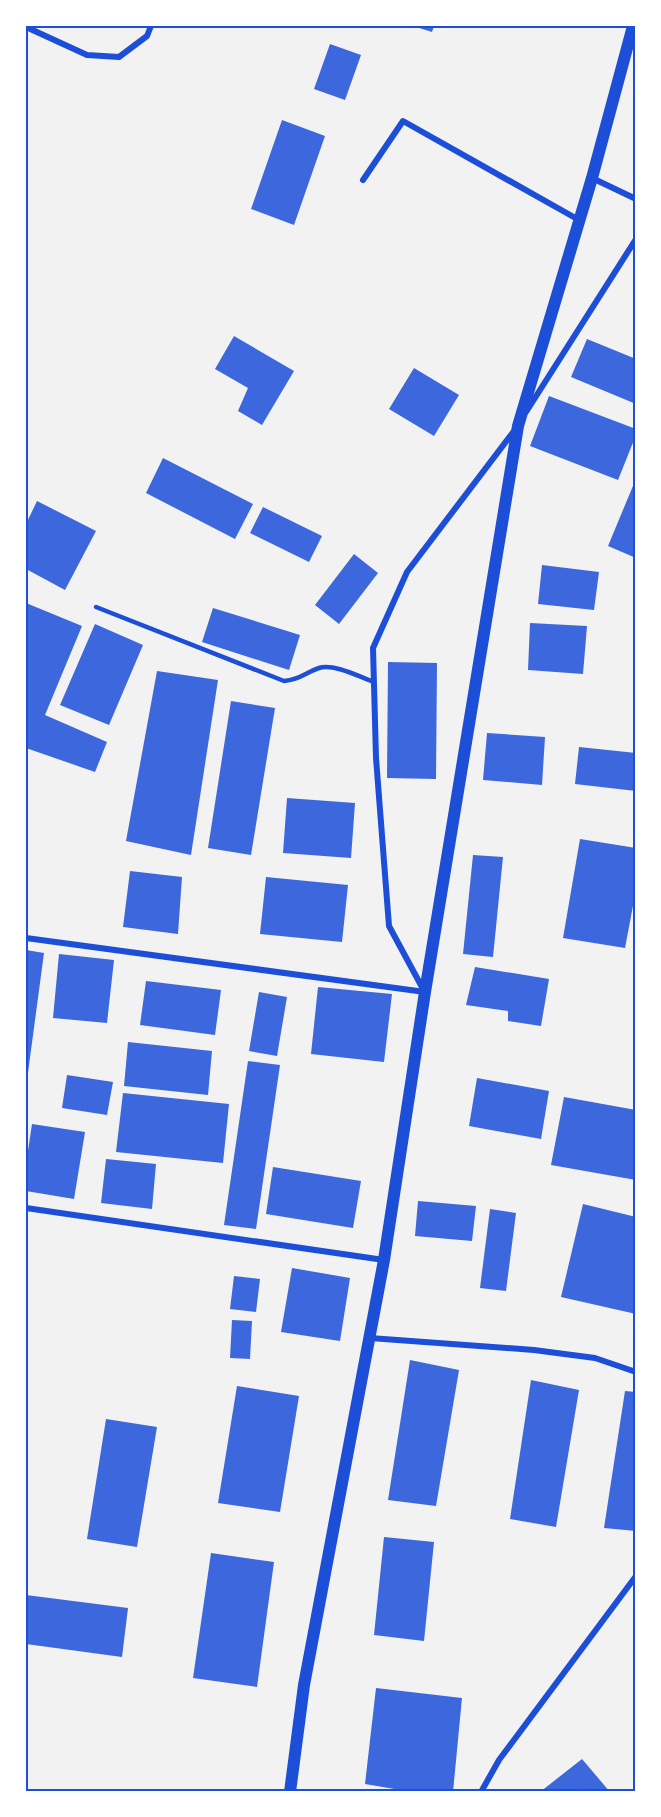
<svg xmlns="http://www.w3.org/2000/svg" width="661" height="1817" viewBox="0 0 661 1817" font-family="'Source Serif 4',serif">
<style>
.building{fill:#3d67dc}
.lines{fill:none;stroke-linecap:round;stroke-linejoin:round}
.service{stroke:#1d4ed8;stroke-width:4.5}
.minor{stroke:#1d4ed8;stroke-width:6}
.secondary{stroke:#1d4ed8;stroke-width:12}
.neatline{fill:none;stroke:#1d4ed8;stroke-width:2}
</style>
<rect width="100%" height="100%" fill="#f2f2f2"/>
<!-- building -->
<path class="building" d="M413,26H434L432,32Z
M330,44L361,55L345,100L314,89Z
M282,120L325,136L294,225L251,209Z
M234,336L294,371L262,425L238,411L248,388L215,369Z
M587,339L636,359V404L571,377Z
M414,368L459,395L434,436L389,409Z
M549,396L636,429V435L618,480L530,446Z
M163,458L253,504L235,539L146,493Z
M635,481H636V558L608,546Z
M37,501L96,531L65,590L26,569V524Z
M263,507L322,536L309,562L250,533Z
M354,554L378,573L339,624L315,605Z
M542,565L599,572L594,610L538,604Z
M26,603L82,626L45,715L107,742L95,772L26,748Z
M213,608L300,635L289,670L202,642Z
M530,623L587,626L583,674L528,670Z
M95,624L143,645L109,725L60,705Z
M388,662L437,663L436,779L387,778Z
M157,671L218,680L191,855L126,841Z
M231,701L275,708L251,855L208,848Z
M487,733L545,737L542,785L483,780Z
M579,747L636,753V791L575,784Z
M287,798L355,803L351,858L283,853Z
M580,839L636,848V890L625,948L563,938Z
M473,855L503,857L493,957L463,954Z
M130,871L182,877L178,934L123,927Z
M266,877L348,885L342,942L260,934Z
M26,950L44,953L27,1080H26Z
M59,954L114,960L107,1023L53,1018Z
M475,967L549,979L541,1026L508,1021V1011L466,1005Z
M146,981L221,990L215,1035L140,1025Z
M318,987L392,994L384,1062L311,1054Z
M259,992L287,997L277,1056L249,1051Z
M128,1042L212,1051L208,1095L124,1086Z
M248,1061L280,1065L256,1229L224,1225Z
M67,1075L113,1082L107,1115L62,1108Z
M477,1078L549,1091L541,1139L469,1126Z
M123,1093L229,1104L223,1163L116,1152Z
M564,1097L636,1110V1180L551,1165Z
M32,1124L85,1132L74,1199L26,1191V1164Z
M106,1159L156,1164L152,1209L101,1203Z
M273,1167L361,1181L353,1228L266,1214Z
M418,1201L476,1206L472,1241L415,1236Z
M583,1204L636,1217V1314L561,1297Z
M490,1209L516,1213L506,1291L480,1288Z
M292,1268L350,1278L340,1341L281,1332Z
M234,1276L260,1279L256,1312L230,1309Z
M232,1320L252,1321L250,1359L230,1358Z
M410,1360L459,1370L436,1506L388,1500Z
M531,1380L579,1390L556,1527L510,1519Z
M237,1386L299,1396L280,1512L218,1503Z
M625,1391L636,1392V1531L604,1528Z
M106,1419L157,1427L137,1547L87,1539Z
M384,1537L434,1542L424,1641L374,1635Z
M211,1553L274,1562L257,1687L193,1678Z
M26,1595L128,1608L122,1657L26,1644Z
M376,1688L462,1698L453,1792H412L365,1784Z
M582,1759L610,1792H540Z"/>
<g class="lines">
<!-- service -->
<path class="service" d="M96,607L284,681C302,679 304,673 319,668C333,663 360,677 374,682"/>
<!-- minor -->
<path class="minor" d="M26,27L87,55L119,57L147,36L151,26
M592,178L636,199
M363,180L403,121L579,220
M526,412L636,239
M26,938L425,992
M423,989L389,926L376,758L373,648L407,572L514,431
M26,1208L384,1260
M370,1338L534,1350L595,1358L636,1372
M481,1792L499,1760L636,1576"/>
<!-- secondary -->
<path class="secondary" d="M290,1792L304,1685L384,1260L425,992L518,426L592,178L633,26"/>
</g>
<!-- border -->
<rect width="661" height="1817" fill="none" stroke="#ffffff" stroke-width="54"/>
<rect x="27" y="27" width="607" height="1763" class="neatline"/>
</svg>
